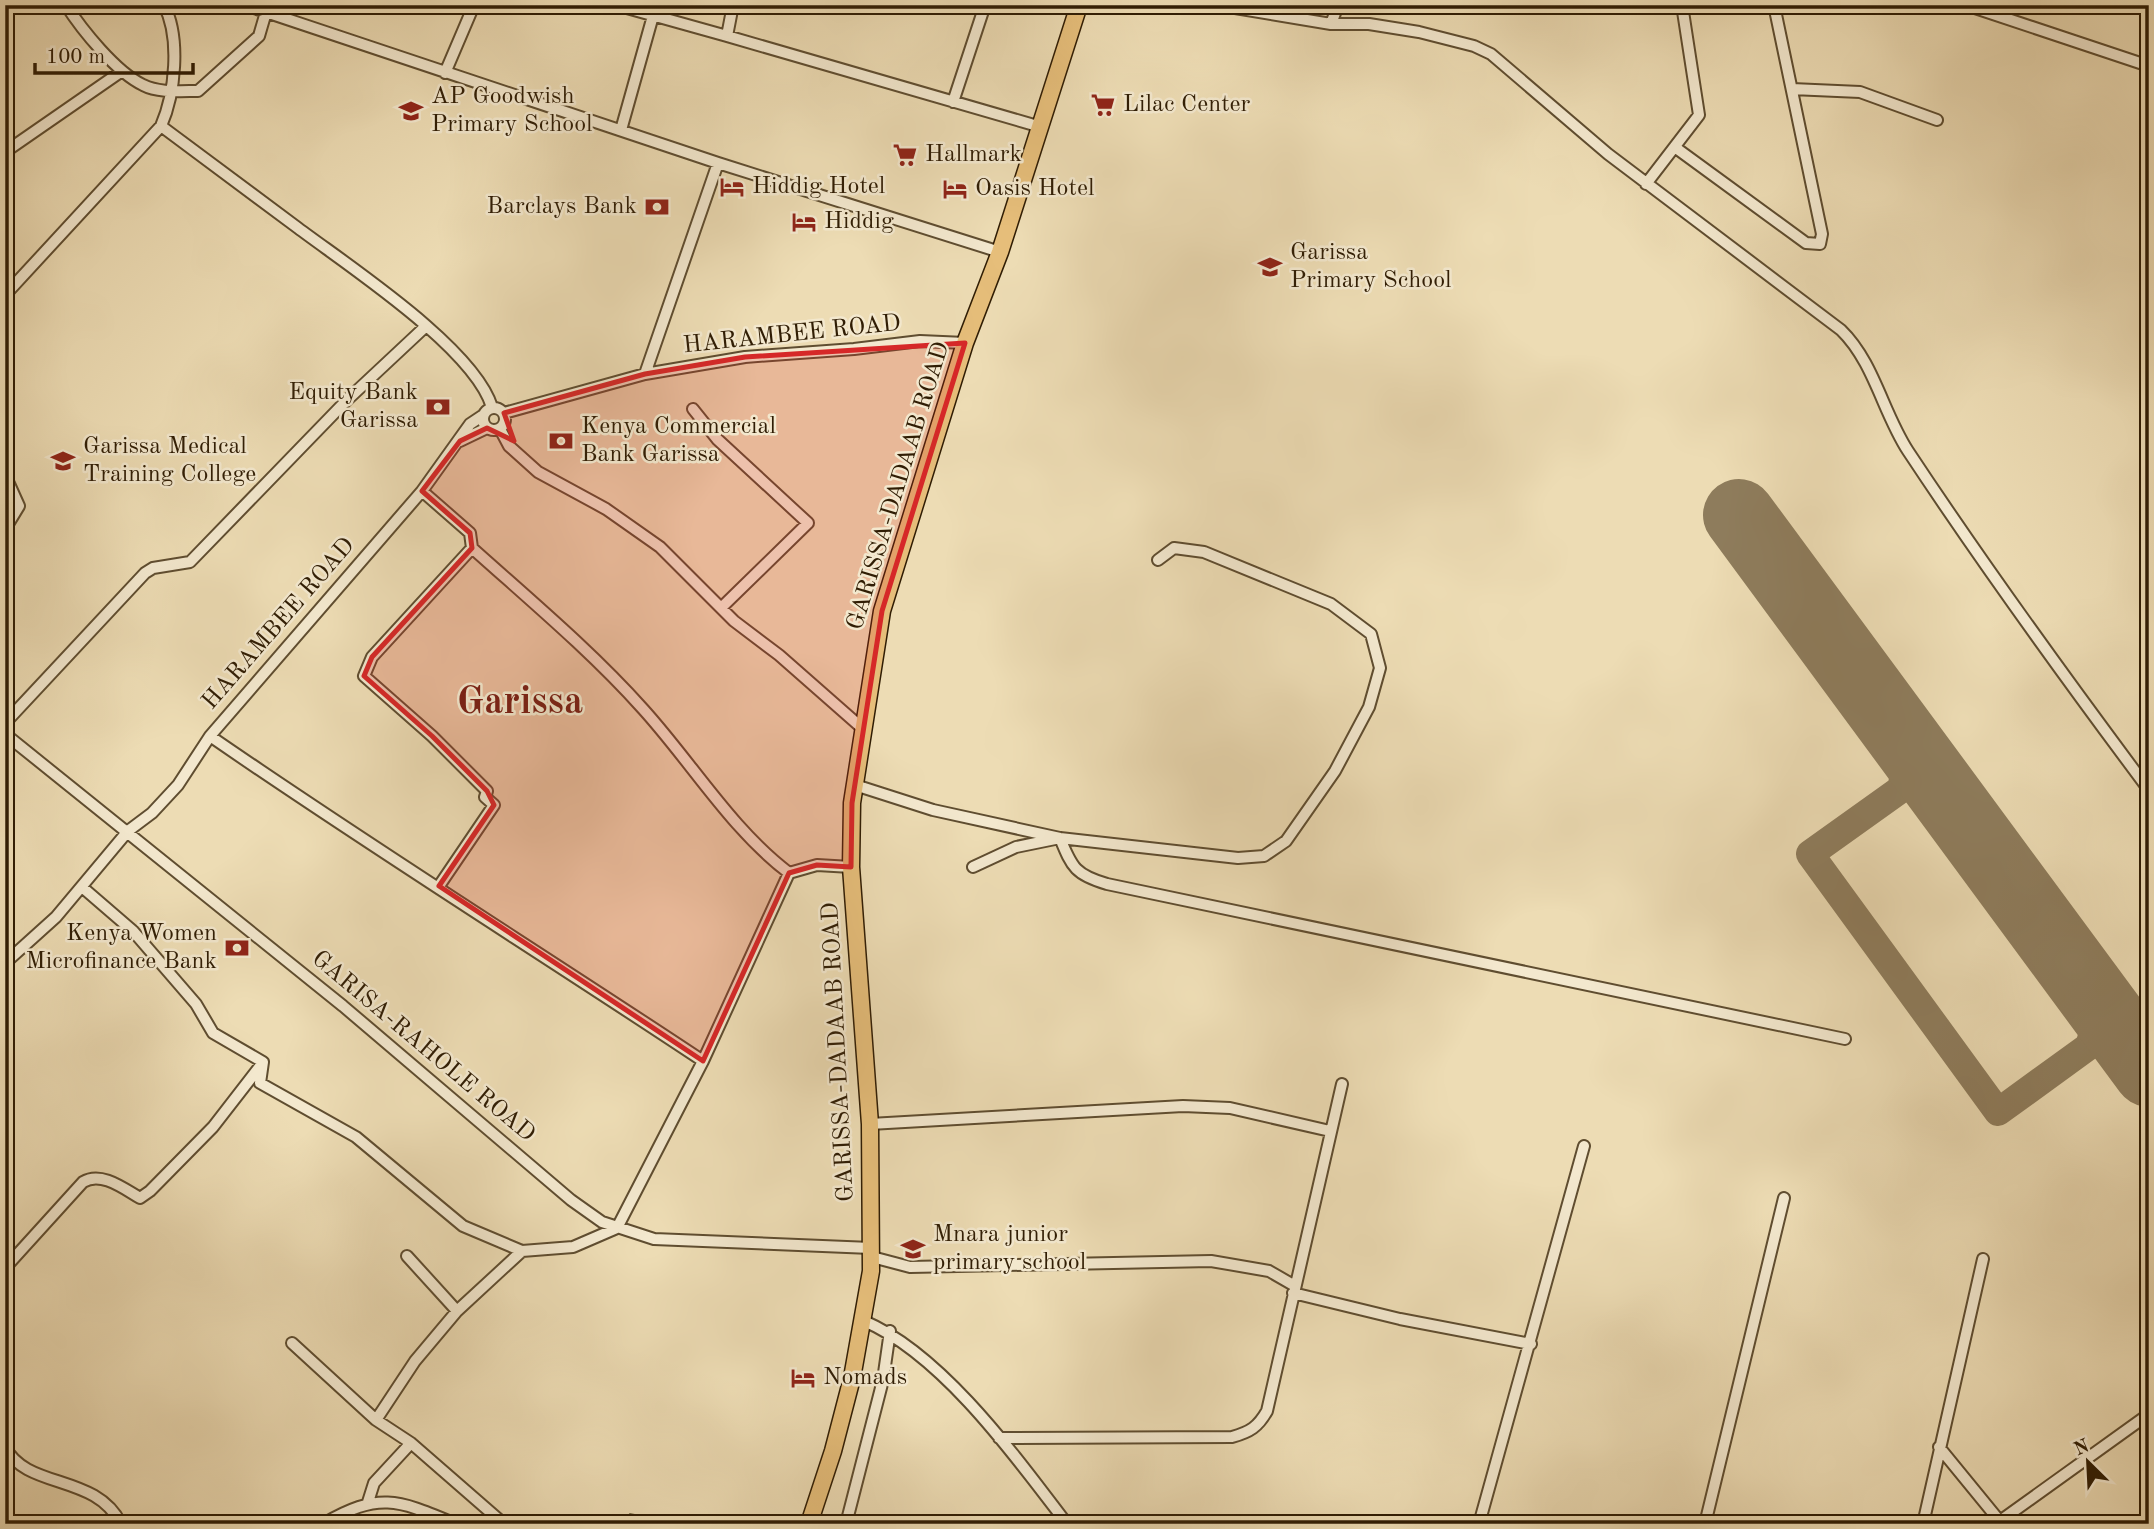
<svg xmlns="http://www.w3.org/2000/svg" width="2154" height="1529" viewBox="0 0 2154 1529" font-family="'Old Standard TT',serif">
<style>
.green{fill:#c0be87;stroke:#786e46;stroke-width:2}
.lines{fill:none;stroke-linecap:round;stroke-linejoin:round}
.taxiway{stroke:#8e7c5c;stroke-width:28}
.runway{stroke:#8e7c5c;stroke-width:72}
.minor-casing{stroke:#5f4d30;stroke-width:14}
.highway-casing{stroke:#301d04;stroke-width:19}
.minor{stroke:#f3e8ce;stroke-width:10}
.highway{stroke:#e6be7a;stroke-width:16}
.marked{fill:#d62828;fill-opacity:0.2;stroke:#d62828;stroke-width:5;stroke-linejoin:round}
.labels{text-anchor:middle;dominant-baseline:central;stroke-width:5;stroke-linejoin:round;paint-order:stroke}
.poi-label{font-size:24px;fill:#301d04;stroke:#f3e8ce;text-anchor:start}
.street-label{font-size:24px;fill:#301d04;stroke:#f3e8ce}
.town-label{font-size:38px;font-weight:bold;fill:#7a1f14;stroke:#f3e8ce}
</style>
<rect width="100%" height="100%" fill="#eddcb4"/>
<filter id="stains"><feTurbulence type="fractalNoise" baseFrequency=".00286" numOctaves="4"/><feColorMatrix values="0 0 0 0 .2 0 0 0 0 .09 0 0 0 0 .02 0 0 0 .5 -.17"/></filter>
<radialGradient id="worn" r=".72"><stop offset=".6" stop-color="#630" stop-opacity="0"/><stop offset="1" stop-color="#630" stop-opacity=".3"/></radialGradient>
<!-- green -->
<path class="green" d="M630,1514L676,1524H622Z"/>
<g class="lines">
<!-- taxiway -->
<path class="taxiway" d="M1906,765L1901,789L1810,854L1998,1112L2089,1046L2096,1023"/>
<!-- runway -->
<path class="runway" d="M1739,515L2149,1071"/>
<!-- minor casing -->
<g class="minor-casing">
<path id="minor" d="M66,5C82,30 116,72 143,85C158,93 181,91 198,91L259,36L266,12
M245,5L718,163L1000,252
M616,5L727,36
M733,5L727,36L1041,127
M1217,5L1331,24H1369L1419,32L1474,46L1491,54L1608,154L1841,330C1874,362 1883,413 1908,451C1984,566 2066,679 2149,790
M1966,5L2149,66
M1331,24L1338,5
M445,73L474,5
M1792,89L1860,92L1937,120
M953,102L985,5
M161,126C206,160 252,194 298,228C350,267 474,348 492,407
M621,130L656,5
M1676,148L1806,243L1820,244L1822,234L1774,5
M5,152L122,71
M1646,184L1699,115L1682,5
M5,295L161,126C175,94 181,38 164,5
M645,374L718,163
M483 419a11 11 0 1 1 22 0a11 11 0 1 1-22 0Z
M693,409L717,439L808,523L722,607
M504,413L645,374L745,357L854,349L920,341L965,343
M500,429L509,446L538,472L606,509L660,547L734,621L779,655L862,728
M460,441L487,428
M5,475L19,506L5,529
M422,491L470,533L472,548C530,600 591,651 643,709C692,763 731,829 789,873L817,865L851,867
M5,723L145,573L153,568L190,562L347,400L425,327
M5,734L343,1006L571,1200L602,1222L654,1239L871,1248
M210,736C372,848 539,952 703,1061
M855,785L933,810L1060,838L1238,858L1264,856L1286,841L1335,771L1369,707L1380,668L1371,634L1331,604L1204,552L1174,548L1158,560
M973,867L1016,847L1060,838C1072,868 1076,875 1107,884L1845,1039
M439,886L494,805L485,797L487,791L432,736L364,676L372,657L472,548
M82,887L133,931L196,1004L213,1033L263,1062L260,1083L356,1137L463,1226L522,1251L573,1247L617,1228L703,1061L789,873
M5,963L56,917L128,831L152,813L178,785L210,736L422,491L470,424L482,416
M870,1124L1183,1106L1230,1108L1330,1131
M872,1257L910,1267L1211,1261L1269,1271L1295,1286
M5,1268L83,1182C101,1171 123,1188 140,1198L150,1191L213,1127L261,1065
M1293,1293L1400,1319L1531,1344
M457,1311L522,1251
M864,1321C942,1354 1016,1457 1067,1524
M292,1343L376,1420L411,1443L504,1524
M376,1420L415,1361L457,1311L407,1256
M999,1438L1232,1437C1250,1432 1258,1427 1267,1411L1342,1084
M5,1447C27,1490 96,1473 121,1524
M1939,1447L2002,1524
M368,1502L374,1483L411,1443
M2000,1521L2149,1414
M323,1524C380,1491 398,1500 456,1524
M846,1524L883,1380L890,1331
M1479,1524L1584,1146
M1705,1524L1784,1198
M1923,1524L1983,1259"/>
</g>
<!-- highway casing -->
<g class="highway-casing">
<path id="highway" d="M809,1524L833,1451L852,1378L871,1271L870,1124L851,867L852,803L882,611L965,343L1000,252L1079,5"/>
</g>
<!-- minor -->
<use href="#minor" class="minor"/>
<!-- highway -->
<use href="#highway" class="highway"/>
</g>
<!-- marked area -->
<path class="marked" d="M965,343L882,611L852,803L851,867L817,865L789,873L703,1061L439,886L494,805L487,791L432,736L364,676L372,657L472,548L470,533L422,491L460,441L487,428L514,441L504,413L645,374L745,357Z"/>
<!-- icons -->
<defs>
<g id="supermarket-bare" transform="scale(1.89)"><path d="M-6-5.5h2.5l.6 2H6L4.5 2H-2.5L-4.4-4H-6ZM-1.5 3.2a1.3 1.3 0 1 0 .1 0ZM3 3.2a1.3 1.3 0 1 0 .1 0Z" fill="#8f2418" stroke="#f3e8ce" stroke-width="2.5" paint-order="stroke"/></g>
<g id="school-bare" transform="scale(1.89)"><path d="M0-5L7-2L0 1L-7-2ZM-4 1L0 2.5L4 1V4Q0 6-4 4Z" fill="#8f2418" stroke="#f3e8ce" stroke-width="2.5" paint-order="stroke"/></g>
<g id="hotel-bare" transform="scale(1.89)"><path d="M-6-4.5h1.5V1H6V5H4.5V3h-9V5H-6ZM-4 0a1.8 1.8 0 1 1 3.6 0ZM.5 0V-2.5h3Q6-2.5 6 0Z" fill="#8f2418" stroke="#f3e8ce" stroke-width="2.5" paint-order="stroke"/></g>
<g id="bank-bare" transform="scale(1.89)"><path d="M-6-4H6V4H-6ZM0-2.3a2.3 2.3 0 1 0 0 4.6a2.3 2.3 0 1 0 0-4.6Z" fill="#8f2418" stroke="#f3e8ce" stroke-width="2.5" paint-order="stroke"/></g>
<g id="university-bare" transform="scale(1.89)"><path d="M0-5L7-2L0 1L-7-2ZM-4 1L0 2.5L4 1V4Q0 6-4 4Z" fill="#8f2418" stroke="#f3e8ce" stroke-width="2.5" paint-order="stroke"/></g>
</defs>
<g fill-rule="evenodd">
<use href="#supermarket-bare" x="1103" y="105"/>
<use href="#school-bare" x="411" y="111"/>
<use href="#supermarket-bare" x="905" y="155"/>
<use href="#hotel-bare" x="732" y="187"/>
<use href="#hotel-bare" x="955" y="189"/>
<use href="#bank-bare" x="657" y="207"/>
<use href="#hotel-bare" x="804" y="222"/>
<use href="#school-bare" x="1270" y="267"/>
<use href="#bank-bare" x="438" y="407"/>
<use href="#bank-bare" x="561" y="441"/>
<use href="#university-bare" x="63" y="461"/>
<use href="#bank-bare" x="237" y="948"/>
<use href="#school-bare" x="913" y="1249"/>
<use href="#hotel-bare" x="803" y="1378"/>
</g>
<g class="labels">
<!-- poi labels -->
<g class="poi-label">
<text x="431" y="97">AP Goodwish<tspan x="431" dy="28">Primary School</tspan></text>
<text x="1123" y="105">Lilac Center</text>
<text x="925" y="155">Hallmark</text>
<text x="752" y="187">Hiddig Hotel</text>
<text x="975" y="189">Oasis Hotel</text>
<text x="637" y="207" text-anchor="end">Barclays Bank</text>
<text x="824" y="222">Hiddig</text>
<text x="1290" y="253">Garissa<tspan x="1290" dy="28">Primary School</tspan></text>
<text x="418" y="393" text-anchor="end">Equity Bank<tspan x="418" dy="28">Garissa</tspan></text>
<text x="581" y="427">Kenya Commercial<tspan x="581" dy="28">Bank Garissa</tspan></text>
<text x="83" y="447">Garissa Medical<tspan x="83" dy="28">Training College</tspan></text>
<text x="217" y="934" text-anchor="end">Kenya Women<tspan x="217" dy="28">Microfinance Bank</tspan></text>
<text x="933" y="1235">Mnara junior<tspan x="933" dy="28">primary school</tspan></text>
<text x="823" y="1378">Nomads</text>
</g>
<!-- street labels -->
<g class="street-label">
<text transform="translate(792 335) rotate(-6)">HARAMBEE ROAD</text>
<text transform="translate(899 486) rotate(-73)">GARISSA-DADAAB ROAD</text>
<text transform="translate(279 624) rotate(-49)">HARAMBEE ROAD</text>
<text transform="translate(423 1047) rotate(40)">GARISA-RAHOLE ROAD</text>
<text transform="translate(839 1052) rotate(-93)">GARISSA-DADAAB ROAD</text>
</g>
<!-- town labels -->
<g class="town-label">
<text x="520" y="703">Garissa</text>
</g>
</g>
<!-- margin -->
<rect width="2154" height="1529" fill="none" stroke="#eddcb4" stroke-width="28"/>
<rect x="7" y="7" width="2140" height="1515" fill="none" stroke="#301d04" stroke-width="3.5"/>
<rect x="14" y="14" width="2126" height="1501" fill="none" stroke="#301d04" stroke-width="2"/>
<!-- north arrow -->
<g transform="translate(2088 1462) rotate(336)" stroke="#f3e8ce" stroke-width="5" paint-order="stroke">
<path d="M0-5L12 26L0 18L-12 26Z" fill="#301d04"/>
<text y="-10" font-size="19" font-weight="bold" text-anchor="middle" fill="#301d04">N</text>
</g>
<!-- scale -->
<path d="M35 63v10h158v-10" fill="none" stroke="#301d04" stroke-width="3.5"/>
<text x="46" y="63" font-size="21" fill="#301d04" stroke="#f3e8ce" stroke-width="5" paint-order="stroke">100 m</text>
<rect width="100%" height="100%" filter="url(#stains)"/>
<rect width="100%" height="100%" fill="url(#worn)"/>
</svg>
